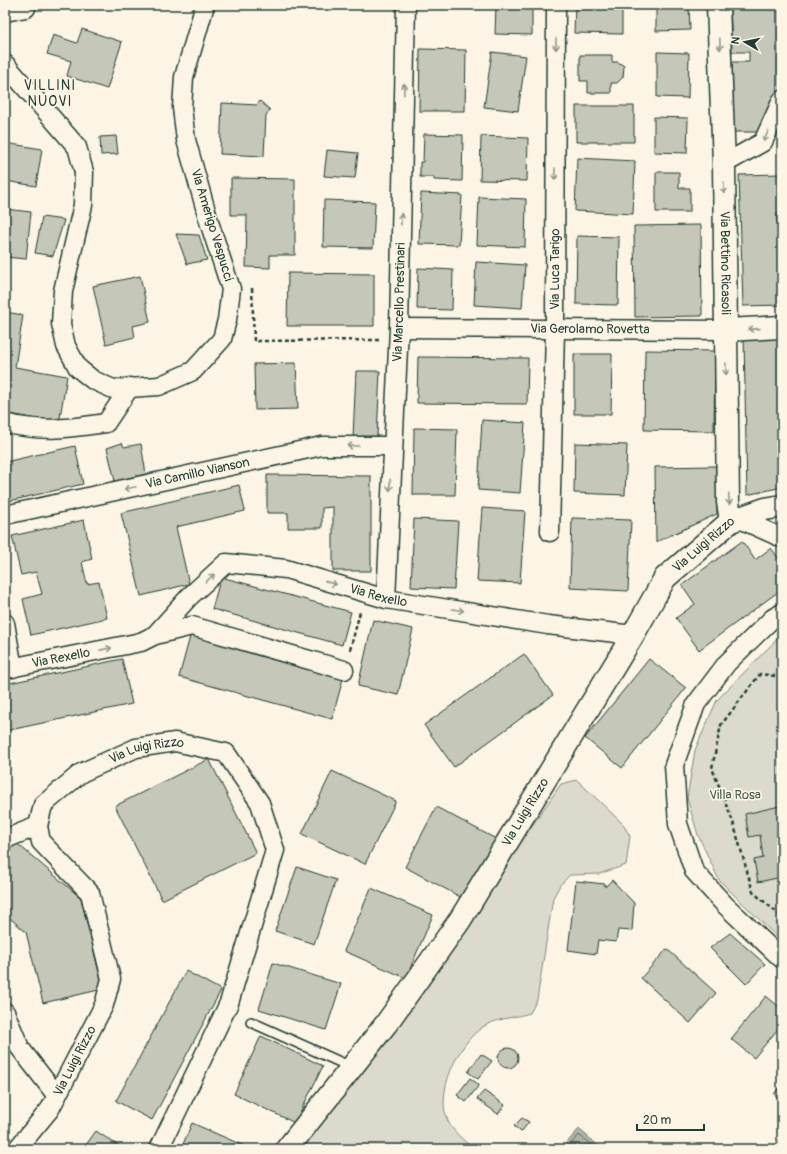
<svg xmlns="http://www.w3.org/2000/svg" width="787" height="1154" viewBox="0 0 787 1154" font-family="Pangolin,sans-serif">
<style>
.green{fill:#dcdacc;stroke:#7e8c80}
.water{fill:#aeb3a7;stroke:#758479}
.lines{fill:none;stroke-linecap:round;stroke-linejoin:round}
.shore{stroke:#586c62;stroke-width:1}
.building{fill:#c5c7b9;stroke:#1f3d34}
.lane-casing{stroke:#1f3d34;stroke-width:12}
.street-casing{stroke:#1f3d34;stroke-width:21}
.secondary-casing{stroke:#1f3d34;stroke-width:25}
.path{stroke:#1f3d34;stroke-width:2.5;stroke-dasharray:4 3;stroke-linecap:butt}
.lane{stroke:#fcf5e5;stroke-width:9}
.street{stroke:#fcf5e5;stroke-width:18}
.secondary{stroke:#fcf5e5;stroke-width:22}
.oneway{stroke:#8e998c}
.labels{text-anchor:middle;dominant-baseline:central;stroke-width:3.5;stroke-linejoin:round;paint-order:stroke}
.street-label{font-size:13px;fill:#1f3d34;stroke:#fcf5e5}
.park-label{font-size:13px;fill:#455c52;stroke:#fcf5e5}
.neighbourhood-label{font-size:14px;letter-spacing:1px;fill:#1f3d34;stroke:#fcf5e5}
</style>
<rect width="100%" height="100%" fill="#fcf5e5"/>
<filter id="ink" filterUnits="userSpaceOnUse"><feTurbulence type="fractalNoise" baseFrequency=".025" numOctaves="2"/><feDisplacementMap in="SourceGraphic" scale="8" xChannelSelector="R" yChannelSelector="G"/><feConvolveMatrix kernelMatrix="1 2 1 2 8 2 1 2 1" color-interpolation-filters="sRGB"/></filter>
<g filter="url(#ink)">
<!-- green -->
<path class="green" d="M782,634V942L719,880L698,835L687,798L695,750L717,700Z
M577,780L622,823L630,836L626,865L599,874L570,875L560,885L553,898L537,1000L530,1013C517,1017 501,1018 488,1024C461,1037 437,1087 446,1116C450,1130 463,1139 473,1149H302L350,1087L561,784Z"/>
<!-- water -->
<path class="water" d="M579,1129L602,1149L562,1148Z"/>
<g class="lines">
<!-- shore -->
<path class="shore" d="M566,1149L579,1135L596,1149"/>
</g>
<!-- building -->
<path class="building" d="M496,5H532V35L495,34Z
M575,5H622V34L574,33Z
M656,5H689L690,30L656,31Z
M730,5H782V95L763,132H734L732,62H749V52H732Z
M82,29L122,42L107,89L67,76L71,61L47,54L53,35L77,43Z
M420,49L466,50L465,111H419Z
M492,52L526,56L518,111L484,107Z
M657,52L689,53L688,98L657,97Z
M580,55H612V62H618L624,66L623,77L617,83H611V93H588V81H580Z
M260,101L270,110L266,115L264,156L220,154L222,103L257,105Z
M576,106H634V142H576Z
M654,117L688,118L687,153L654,152Z
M424,134L463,135L462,181L434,180V177H420V162H423Z
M116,136L118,154L101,155L100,137Z
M481,136L528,138L527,181L480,180Z
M5,143L42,149L36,186L5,181Z
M327,150L358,153L355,178L324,176Z
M577,158L635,161L633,214L575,211Z
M656,172H679V188H690V212H656Z
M782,174V214H777V222H782V256H779V263H782V305L743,306L739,175Z
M231,178L295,179V255H270V268L246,267L247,215H231Z
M421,193L462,195L459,245L419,244Z
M479,197L526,199L525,247L477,245Z
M324,200L375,202L373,248L323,247Z
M5,209L31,212L26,259L5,257Z
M42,217L64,220L53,256L35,253Z
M701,225L702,316L635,317L634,226Z
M176,234L199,235L207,260L187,264Z
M577,236L619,237L618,305L576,304Z
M476,262L525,265L522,308L474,305Z
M418,268L453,270L452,310L417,309Z
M288,273L374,274V326H287Z
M140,276L150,322L133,326L135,337L106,344L93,286Z
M5,312L23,315L15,367L67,376L59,423L5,413Z
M782,336V387H780V395H782V487L747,495L744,337Z
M645,350L715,351L714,431L644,430Z
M574,354H612L611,414H574Z
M418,357L528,358L527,404L417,403Z
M296,363L298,409L255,410L254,364Z
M356,371H380L377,437H353Z
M482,420L525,423L520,493L478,490Z
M414,428L457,429L455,495H413Z
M122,443L124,447L141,444L146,474L115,481L107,448Z
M575,443L627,445L625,495L574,493Z
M75,446L83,484L5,502V462Z
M716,466L717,514L656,542L655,467Z
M267,475L371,476V571H333V507L322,508V528H288V513H267Z
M239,485L245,511L176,527L189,584L141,596L121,513Z
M482,508L525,511L520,583L477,581Z
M572,518L631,520L628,591L570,588Z
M414,519L458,521L454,589L411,587Z
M84,520L92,559L82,562L87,584L99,582L107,618L31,635L23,599L42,594L36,572L21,575L12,536Z
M742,541L755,560L771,548L782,563V589L699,650L676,618L695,604L682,585Z
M221,577L351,612L342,645L212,609Z
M373,620L413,629L398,695L358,686Z
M191,633L344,675L332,719L179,677Z
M524,654L553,695L454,767L424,725Z
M122,659L132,704L5,731V684Z
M649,659L686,688L622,768L585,738Z
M209,759L256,853L162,900L115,806Z
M332,771L396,801L365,864L302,834Z
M780,806L782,819V877L758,882L754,860L763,858L760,835L749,837L745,814Z
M436,807L496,839L464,899L405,867Z
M13,840L81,898L103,989L43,1003L26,932L5,914V850Z
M297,867L336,880L314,944L275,931Z
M612,880L634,903L632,931L618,930L616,942L598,940L596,954L568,950L576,881L605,884V887Z
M371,888L433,915L406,978L344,951Z
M730,933L765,964L746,984L710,948Z
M667,949L716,993L690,1023L641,978Z
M273,963L341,984L326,1030L259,1009Z
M186,971L221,990L152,1120L116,1101Z
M766,996L782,1009V1024L754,1058L731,1039Z
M261,1036L323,1066L295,1123L234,1094Z
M498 1058a10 10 0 1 1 20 0a10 10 0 1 1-20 0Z
M481,1054L492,1061L478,1079L468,1072Z
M470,1078L479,1085L466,1102L457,1095Z
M782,1084V1101L774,1094Z
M484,1091L505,1105L498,1114L477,1099Z
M522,1118L529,1122L521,1132L514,1126Z
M192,1123L251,1149H181Z
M96,1131L123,1149H83Z"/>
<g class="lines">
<!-- lane casing -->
<g class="lane-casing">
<path id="lane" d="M251,1022L351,1067"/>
</g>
<!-- street casing -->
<g class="street-casing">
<g id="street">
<path d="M5,12L26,8"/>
<path d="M5,64L77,147L84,172L83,205L63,291L61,324L66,346L78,368L93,380L113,389L159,386L193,371L222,339L227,320L231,289L210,225L186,140L182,108L184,77L205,5"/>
<path d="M724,164L763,142L782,100"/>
<path id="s1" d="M399,328L726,330"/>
<path d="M5,423C41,433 70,428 106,423L130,387"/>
<path id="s2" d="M5,515L322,446H392"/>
<path d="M740,519L782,538"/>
<path id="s3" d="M550,532L555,330L556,5"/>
<path id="s4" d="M386,599L399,328L406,5"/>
<path d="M782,613L773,618L727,663L696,704L674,765L678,824L694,871L725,905L782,959"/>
<path d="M5,623L13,668"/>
<path d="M155,635L192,626L344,670"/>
<path id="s5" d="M5,669L141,642L155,635L189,597L226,563L286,569L386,599L548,625L633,635"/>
<path d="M5,840L10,837L38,826"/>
<path d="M5,1012L20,1048L57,1096"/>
<path id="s6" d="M17,1149L50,1109L104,1005L111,979L90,893L41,842L38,826L43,805L81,773L136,748L175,742L226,753L260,803L275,850L229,1003L159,1149"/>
</g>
</g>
<!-- secondary casing -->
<g class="secondary-casing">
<g id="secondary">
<path id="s7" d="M718,5L724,164L728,502L731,521"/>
<path d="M726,330L782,327"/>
<path id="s8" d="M287,1149L386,1024L460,920L633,635L665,578L731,521L765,509L782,506"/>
</g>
</g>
<!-- path -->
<path class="path" d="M252,288L254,341L379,340
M350,650L360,612
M782,677L760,674L721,725L712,768L733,822L753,892L782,917"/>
<!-- lane -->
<use href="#lane" class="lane"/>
<!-- street -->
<use href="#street" class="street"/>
<!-- secondary -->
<use href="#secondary" class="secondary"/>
</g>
<!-- one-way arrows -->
<defs><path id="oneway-shaft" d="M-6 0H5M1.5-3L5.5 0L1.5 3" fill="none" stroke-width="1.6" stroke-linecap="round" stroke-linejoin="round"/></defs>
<g class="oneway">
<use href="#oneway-shaft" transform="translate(556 44) rotate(90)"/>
<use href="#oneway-shaft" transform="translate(720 44) rotate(88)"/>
<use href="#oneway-shaft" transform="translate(404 89) rotate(-89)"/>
<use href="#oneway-shaft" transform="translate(766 136) rotate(115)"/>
<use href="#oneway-shaft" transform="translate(555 174) rotate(90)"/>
<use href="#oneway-shaft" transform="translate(724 188) rotate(90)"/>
<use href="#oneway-shaft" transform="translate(401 219) rotate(-89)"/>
<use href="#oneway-shaft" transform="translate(754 329) rotate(176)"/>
<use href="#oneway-shaft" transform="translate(726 369) rotate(89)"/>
<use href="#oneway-shaft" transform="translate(353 446) rotate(-180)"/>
<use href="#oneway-shaft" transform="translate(390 485) rotate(92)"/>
<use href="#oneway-shaft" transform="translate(130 488) rotate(168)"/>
<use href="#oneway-shaft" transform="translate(729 499) rotate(87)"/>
<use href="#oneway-shaft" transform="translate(210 578) rotate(-43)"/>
<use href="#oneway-shaft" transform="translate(331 583) rotate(16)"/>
<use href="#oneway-shaft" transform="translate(458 610) rotate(9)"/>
<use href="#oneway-shaft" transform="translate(106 649) rotate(-11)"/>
</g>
</g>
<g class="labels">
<!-- street labels -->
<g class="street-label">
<text transform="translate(212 225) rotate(73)">Via Amerigo Vespucci</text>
<text stroke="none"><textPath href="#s7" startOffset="258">Via Bettino Ricasoli</textPath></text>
<text stroke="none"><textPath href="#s3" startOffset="263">Via Luca Tarigo</textPath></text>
<text stroke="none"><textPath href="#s4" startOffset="297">Via Marcello Prestinari</textPath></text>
<text stroke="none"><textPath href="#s1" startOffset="191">Via Gerolamo Rovetta</textPath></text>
<text stroke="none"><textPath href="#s2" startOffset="197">Via Camillo Vianson</textPath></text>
<text stroke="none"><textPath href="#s8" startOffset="737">Via Luigi Rizzo</textPath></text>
<text stroke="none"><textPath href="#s5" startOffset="412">Via Rexello</textPath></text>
<text stroke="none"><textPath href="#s5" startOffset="57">Via Rexello</textPath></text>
<text stroke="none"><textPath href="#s6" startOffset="513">Via Luigi Rizzo</textPath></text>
<text stroke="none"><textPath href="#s8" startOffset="413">Via Luigi Rizzo</textPath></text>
<text stroke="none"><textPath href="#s6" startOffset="106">Via Luigi Rizzo</textPath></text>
</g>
<!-- park labels -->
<g class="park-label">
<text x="735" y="795">Villa Rosa</text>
</g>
<!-- neighbourhood labels -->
<g class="neighbourhood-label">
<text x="50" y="85">VILLINI<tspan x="50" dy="16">NUOVI</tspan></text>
</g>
</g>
<!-- margin -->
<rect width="787" height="1154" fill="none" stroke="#fcf5e5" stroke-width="20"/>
<rect x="10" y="10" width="767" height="1134" fill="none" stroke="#1f3d34" stroke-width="1.5" filter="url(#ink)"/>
<!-- north arrow -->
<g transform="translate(745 42) rotate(279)" stroke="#fcf5e5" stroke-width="3" paint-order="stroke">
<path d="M0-3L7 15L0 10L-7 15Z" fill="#1f3d34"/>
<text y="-6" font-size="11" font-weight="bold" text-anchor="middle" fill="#1f3d34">N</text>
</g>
<!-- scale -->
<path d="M637 1124v6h67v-6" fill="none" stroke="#1f3d34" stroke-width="2"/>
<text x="643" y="1124" font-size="12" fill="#1f3d34" stroke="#fcf5e5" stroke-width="3" paint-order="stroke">20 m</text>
</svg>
